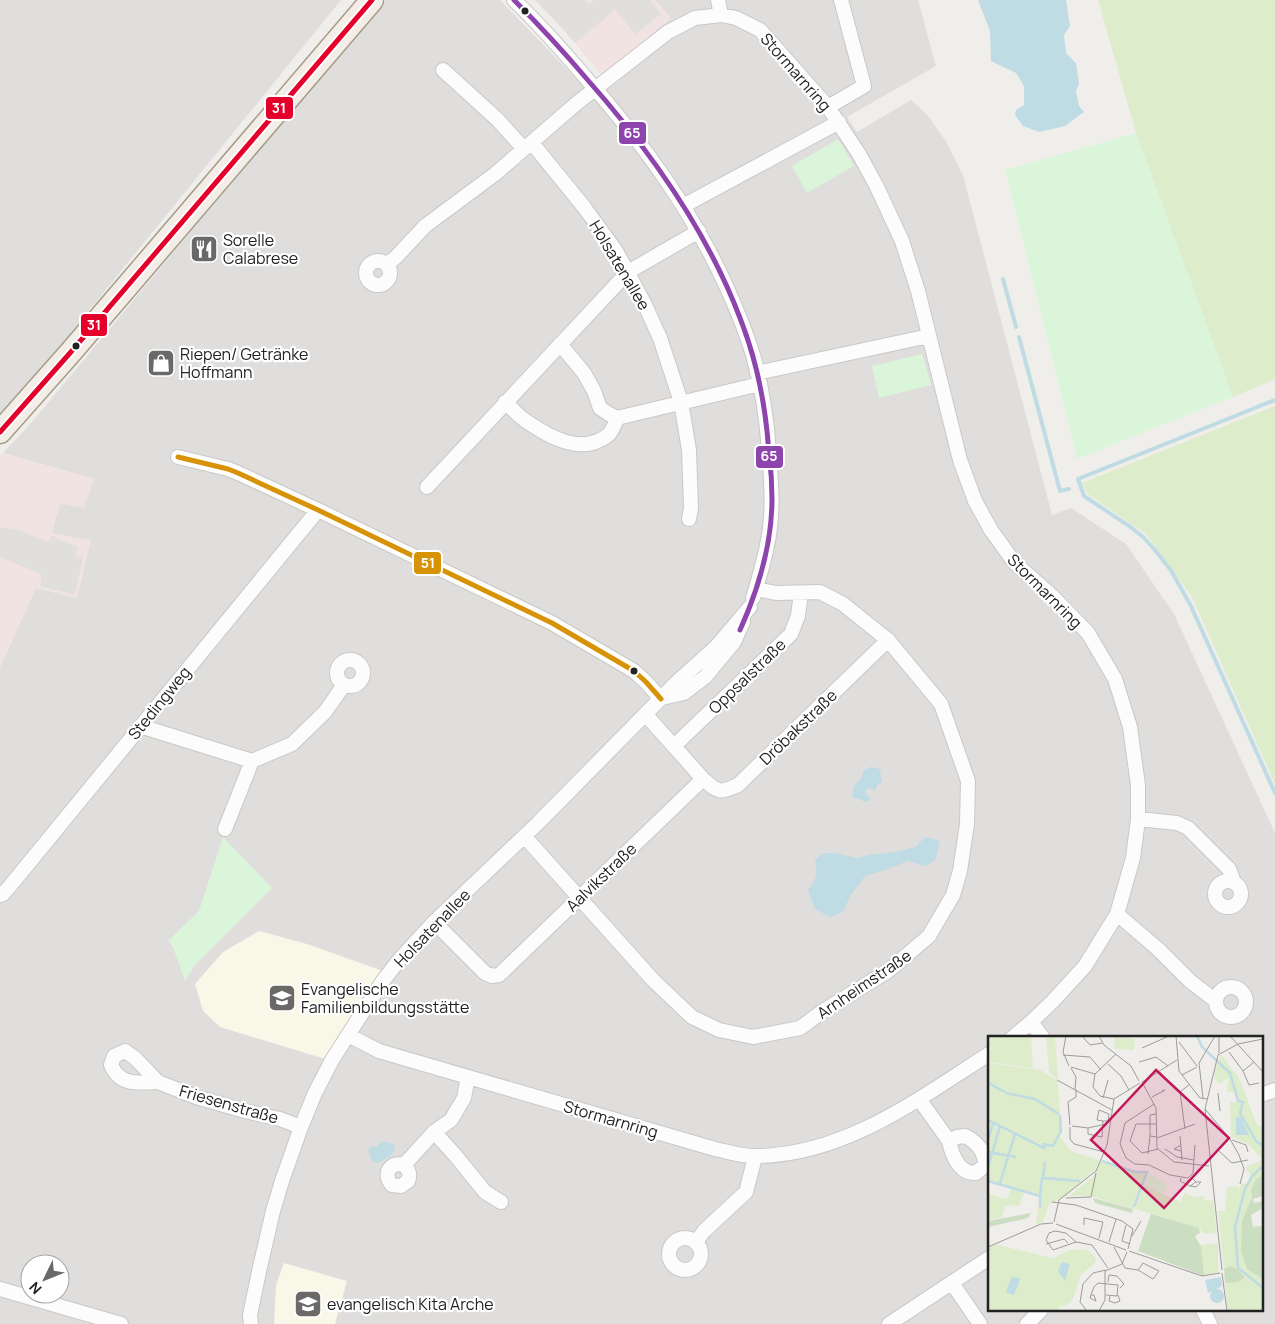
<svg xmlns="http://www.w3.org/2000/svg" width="1275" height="1324" viewBox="0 0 1275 1324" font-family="Manrope,sans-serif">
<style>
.residential{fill:#dfdedc;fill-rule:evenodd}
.commercial{fill:#f1e3e1}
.education{fill:#f8f7e8}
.grass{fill:#ddeccb}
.park{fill:#daf5da}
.parking{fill:#e0dfde}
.water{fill:#bfdbe3}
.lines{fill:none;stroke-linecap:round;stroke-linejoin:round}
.stream{stroke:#bfdbe3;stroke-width:4}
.street-casing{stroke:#c9c8c7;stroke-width:16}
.primary-casing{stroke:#a79c86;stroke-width:25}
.street{stroke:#fdfcfc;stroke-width:14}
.primary{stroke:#f3ede7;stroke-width:22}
.bus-1-casing{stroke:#fff;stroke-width:9}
.bus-2-casing{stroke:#fff;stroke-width:9}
.bus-3-casing{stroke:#fff;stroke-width:9}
.bus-1{stroke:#e4002b;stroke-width:5}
.bus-2{stroke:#8e44ad;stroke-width:5}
.bus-3{stroke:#d79205;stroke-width:5}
.bus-dot{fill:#222;stroke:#fff;stroke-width:2}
.labels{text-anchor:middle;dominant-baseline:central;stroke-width:4.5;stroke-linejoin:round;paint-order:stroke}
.street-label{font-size:16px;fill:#222;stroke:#fff}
.poi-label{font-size:16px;fill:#222;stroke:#fff;text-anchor:start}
.inset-river{fill:none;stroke:#bfdbe3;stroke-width:2.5}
.inset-road{fill:none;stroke:#9e9c9b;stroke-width:1}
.view{fill:#c2185b;fill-opacity:0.15;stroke:#c2185b;stroke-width:2.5}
.inset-edge{fill:none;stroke:#222;stroke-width:2.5}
.line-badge{stroke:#fff;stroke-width:2}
.badge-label{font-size:14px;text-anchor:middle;font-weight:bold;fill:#fff}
</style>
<rect width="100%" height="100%" fill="#f0eeeb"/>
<!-- residential -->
<path class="residential" d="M0,0H341L0,420Z
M387,0H500L586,89L670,18L655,0H918L936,66L847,117L857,132L911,100L929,117L947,143L963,175L1052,515L1071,508L1126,544L1174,614L1275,833V1324H0V667L36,588L77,598L52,533L60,502L94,479L3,453L32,422L315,82ZM989,1038H1261V1310H989ZM30,1264H60V1294H30Z"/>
<!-- commercial -->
<path class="commercial" d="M535,0H655L671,18L602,76L561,26Z
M3,453L94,479L84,508L60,503L52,533L91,540L77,598L36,588L0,667V456Z"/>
<!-- education -->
<path class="education" d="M259,931L307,944L383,971L325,1059L220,1027L203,1011L195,984L223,952Z
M284,1263L347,1281L335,1324H274L276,1285Z"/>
<!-- grass -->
<path class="grass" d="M1098,0H1275V379L1233,397L1136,133Z
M1275,406V784L1192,597L1146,534L1089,495L1082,483Z"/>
<!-- park -->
<path class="park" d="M1136,133L1233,397L1077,459L1005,170Z
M838,139L854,166L807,193L792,166Z
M922,354L931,385L879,398L872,366Z
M223,837L272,888L195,965L185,981L173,947L168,941L199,911Z"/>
<!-- parking -->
<path class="parking" d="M535,0H586L589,4L594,0H650L661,14L635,34L615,10L575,43L560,26Z
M854,372L859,399L781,414L777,395L794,392L793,384Z
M0,527L19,530L48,542L52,536L78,547L75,556L83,557L75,595L40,586L42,575L0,557Z"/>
<!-- water -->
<path class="water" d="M978,0H1066L1070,26L1064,35L1066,53L1076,63L1079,83L1076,92L1079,106L1084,112L1065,126L1039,132L1023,126L1015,115L1016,110L1024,105V86L1016,73L991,61L990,31Z
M870,767C884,768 879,771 882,781L877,786L874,792L872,788L867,789L865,792L868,796L871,797C868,803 864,804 860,798C849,802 852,791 855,785C856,784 860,780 861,779C862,776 863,774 863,771Z
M925,837L940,841L935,860L926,866L908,861L888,869L865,876L850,896L843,912L830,917L815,909L808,890C817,877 818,876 815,860L823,853H835L857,858L869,855L895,852L916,847Z
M381,1142H386L393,1144L395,1150L390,1156L378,1163C370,1160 369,1157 369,1149L372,1146L376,1147Z"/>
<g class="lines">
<!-- stream -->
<path class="stream" d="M1003,279L1016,327
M1019,337L1060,491L1069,489
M1275,400L1078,479L1084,496L1132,528L1143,537L1154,549L1170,569L1190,604L1275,793"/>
<!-- street casing -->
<g class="street-casing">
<path id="street" d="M514,0C540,25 563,51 586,78C642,142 692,210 727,288C737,310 746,332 753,355C762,387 767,420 769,452C771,478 773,503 770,528C767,552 760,575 753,598
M718,0L721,15
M443,70L498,120L524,149
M828,107L864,86L841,0
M532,143L584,207L616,251L644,303L660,338L681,402L689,450L691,508L689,519
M683,206L839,122
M366 273a12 12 0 1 1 24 0a12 12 0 1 1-24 0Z
M387,264L396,257L425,226L495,174L577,103L668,32L695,18L721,15L736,18L760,30L828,107L859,154L876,185L902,241L918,291L960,460L975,501L991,530L1014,562L1052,596L1088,633L1115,679L1130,727L1138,785V819L1133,858L1117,914L1085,966L1052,1002L1031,1022L1012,1038
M757,373L929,336
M505,402C512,408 518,416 526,421C549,437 582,456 608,435C613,431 615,423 617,418L609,414L600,408L594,391L584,373L560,344
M617,418L760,384
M178,457L228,469L238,473L318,510L552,623L634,671L646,682L661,699
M427,487L628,272L699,231
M337 673a13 13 0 1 1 26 0a13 13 0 1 1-26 0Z
M662,698L684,693L705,677L734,642L743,622
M140,726L252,761L225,829
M674,746L791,634L798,616L801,593
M252,761L292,744L325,712L344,685
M703,779C719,792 718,794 738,785L888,640
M1138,819L1177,823L1188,828L1229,869L1234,882
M524,836L653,980L692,1017L719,1030L753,1037L800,1028L823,1011L888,971L929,936L953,895L960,871L967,824L968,781L941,704L888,640L843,604L820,592L776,593L756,589
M1215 894a13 13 0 1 1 26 0a13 13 0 1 1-26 0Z
M0,895L3,894L10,886L318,510
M1117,914L1158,949L1190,981L1216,1001
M434,922L485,973L492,976L499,975L703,779L646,715
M1216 1002a15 15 0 1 1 30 0a15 15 0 1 1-30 0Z
M1031,1022L1043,1038
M348,1035L379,1051L715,1149C729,1152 744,1157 757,1156C845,1155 918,1099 989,1054
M158,1082C138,1083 120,1086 111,1065L114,1056L125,1051L135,1058L158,1082L196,1097L245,1111L280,1119L301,1127
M1261,1095L1275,1090
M919,1099L949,1141
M434,1132L455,1155L485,1192L501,1202
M965,1136C977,1142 985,1151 985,1165L976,1173C959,1174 952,1155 949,1141L957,1137Z
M404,1165C409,1170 411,1174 408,1181L401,1186L392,1185C382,1174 390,1161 404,1165L434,1132L451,1120L464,1098L468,1077
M669 1254a16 16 0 1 1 32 0a16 16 0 1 1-32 0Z
M696,1242L704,1231L746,1192L755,1157
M952,1283L980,1324
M0,1289L121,1324
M1203,1310L1210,1324
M251,1324L250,1315L260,1267L273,1211L282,1181L301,1127L315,1093L332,1060L382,982L400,959L434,922L538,823L676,683L716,647L750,607
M889,1324L989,1258
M1027,1324L1041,1310"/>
</g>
<!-- primary casing -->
<g class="primary-casing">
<path id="primary" d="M0,432L70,353L372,0"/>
</g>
<!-- street -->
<use href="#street" class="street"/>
<!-- primary -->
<use href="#primary" class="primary"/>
<!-- bus-1 casing -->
<g class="bus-1-casing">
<path id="bus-1" d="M0,432L70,353L372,0"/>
</g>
<!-- bus-2 casing -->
<g class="bus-2-casing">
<path id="bus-2" d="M514,0C539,25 563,51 586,78C649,149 706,228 740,318C757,361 766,407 769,454C771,469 772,484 772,499C772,544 758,590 740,630"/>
</g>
<!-- bus-3 casing -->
<g class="bus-3-casing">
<path id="bus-3" d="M178,457L228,469L238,473L318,510L552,623L634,671L646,682L661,699"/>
</g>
<!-- bus-1 -->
<use href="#bus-1" class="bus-1"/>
<!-- bus-2 -->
<use href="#bus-2" class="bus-2"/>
<!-- bus-3 -->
<use href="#bus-3" class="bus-3"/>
</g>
<!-- icons -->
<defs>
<g id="restaurant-square" transform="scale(1.4375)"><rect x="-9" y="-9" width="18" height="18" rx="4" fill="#6a6968" stroke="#fff"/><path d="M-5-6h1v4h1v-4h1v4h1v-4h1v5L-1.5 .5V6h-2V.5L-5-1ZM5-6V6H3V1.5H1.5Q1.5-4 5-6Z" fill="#fff"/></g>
<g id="shop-square" transform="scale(1.4375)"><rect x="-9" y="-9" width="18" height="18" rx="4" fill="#6a6968" stroke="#fff"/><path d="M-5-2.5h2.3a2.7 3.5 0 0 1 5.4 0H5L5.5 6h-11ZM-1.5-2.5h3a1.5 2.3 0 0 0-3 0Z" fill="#fff"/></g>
<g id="school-square" transform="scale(1.4375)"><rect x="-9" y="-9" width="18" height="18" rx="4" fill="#6a6968" stroke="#fff"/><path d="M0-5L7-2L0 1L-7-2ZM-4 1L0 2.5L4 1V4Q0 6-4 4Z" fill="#fff"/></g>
</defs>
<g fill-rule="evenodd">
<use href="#restaurant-square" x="204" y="249"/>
<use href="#shop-square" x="161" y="363"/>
<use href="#school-square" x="282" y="998"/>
<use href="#school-square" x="308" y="1304"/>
</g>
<!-- markers -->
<g class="bus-dot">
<circle cx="525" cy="11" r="4.5"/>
<circle cx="76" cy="346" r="4.5"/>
<circle cx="634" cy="671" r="4.5"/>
</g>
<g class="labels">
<!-- street labels -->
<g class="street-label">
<text transform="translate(796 72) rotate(49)">Stormarnring</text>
<text transform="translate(620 265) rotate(59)">Holsatenallee</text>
<text transform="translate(1045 591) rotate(45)">Stormarnring</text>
<text transform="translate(747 676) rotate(-44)">Oppsalstraße</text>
<text transform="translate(159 703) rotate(-51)">Stedingweg</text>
<text transform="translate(798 727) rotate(-44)">Dröbakstraße</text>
<text transform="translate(601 877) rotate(-44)">Aalvikstraße</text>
<text transform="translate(432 928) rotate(-46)">Holsatenallee</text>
<text transform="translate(864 984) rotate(-34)">Arnheimstraße</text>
<text transform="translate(229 1104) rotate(16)">Friesenstraße</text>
<text transform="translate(611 1119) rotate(16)">Stormarnring</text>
</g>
<!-- poi labels -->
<g class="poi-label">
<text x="223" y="240">Sorelle<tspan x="223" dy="18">Calabrese</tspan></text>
<text x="180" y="354">Riepen/ Getränke<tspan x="180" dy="18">Hoffmann</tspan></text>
<text x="301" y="989">Evangelische<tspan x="301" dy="18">Familienbildungsstätte</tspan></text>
<text x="327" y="1304">evangelisch Kita Arche</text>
</g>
</g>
<!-- overview -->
<g transform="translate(988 1036)">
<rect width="275" height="275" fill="#f0eeeb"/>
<path d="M0,0H43L45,32L0,26ZM58,0H67L70,44L61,37ZM127,0L147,3L146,14L126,13ZM233,18L252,44L268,87L275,92V140L268,143L254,189L257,228L275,243V275H240L237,247L257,241L242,230L236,233L230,175H237L239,151L251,150L249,161L253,147L259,148L263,140L257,131L271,126L273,122L260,108L243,101L242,66H251L249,56H239L241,42L231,48L228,45L226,36ZM0,27L52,34L70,45L73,95L71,99L83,115L111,124L107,134L77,161L61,168L55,186L48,189L52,160L36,156L31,170L17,169L14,181L0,184V158L19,163L23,152L0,145V86L48,109L0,84ZM112,125L147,137L159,136L145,173L103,160H81L106,140ZM156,149L192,166L197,157L206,161L216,160L217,165L225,164L229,197L216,198L211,192L147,173ZM230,207V236L216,240L211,209ZM6,208L65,222L82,214L98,213L108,222L107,227L92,240L85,263L77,270H71V275H0V211Z" fill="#ddeccb"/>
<path d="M275,140V160L265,163L266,167L275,165V172L263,179L265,191L273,190L275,196V243L259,233L253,215L254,185L264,160L263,154L268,143ZM105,162L145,173L144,177L107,167ZM43,177L40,182L0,191V185ZM163,178L211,192L212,197L207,200L213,211L216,240L150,215ZM242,230L249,233L257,241L250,246L237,247L236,233Z" fill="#cbdec1"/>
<path d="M161,137L180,148L176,157L156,149Z" fill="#daf5da"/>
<path d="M248,81L253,82L261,99H248ZM74,226L82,228L77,245L70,235ZM24,240L32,243L26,259L18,256ZM233,241L234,250L220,257L217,244ZM222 260a7 7 0 1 1 14 0a7 7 0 1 1-14 0Z" fill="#bfdbe3"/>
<path class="inset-river" d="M209,0L214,11L242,37L250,65L255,66L252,77L268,105L275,110M0,47L17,56M18,57L47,63L71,78M0,84L56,112V108L65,110L73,95L72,79M0,104L5,88M0,116L28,121M114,125L147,136H159L146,171M57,126L55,142L92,145M275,130L264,140L257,153L247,191L250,232L275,252M0,131L12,90M0,145L52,160V171M12,147L27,98M52,160L54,142"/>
<path class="inset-road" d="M78,0L75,16L81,30M94,0L102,9L114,7M111,0L116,9L143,30L151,45M188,0L191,35L212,62L219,63M231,0V17M242,0L275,36M191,6L209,30M154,12L181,0M241,16L255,35L266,26M75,19L102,21L113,34M151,26L168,21L180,30M120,28L133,40L141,54M83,31L107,38M83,32L88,41L87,54M255,35L261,49L271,47M194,39L209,31M69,44L124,74M154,46L168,72L169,112M154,46L189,24M230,57L232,75M164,61L177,54L174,55M115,62L120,44M215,62L211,27L227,0M126,63L112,60L105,51L107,38L128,18M166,68L137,87L132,108L138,122L147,128L161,129L182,139L200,142L205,137L207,109M217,73L242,103L251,119L256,133L252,148M168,78L162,79V100L169,101M168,88H148L142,105L154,117L170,113M82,89L80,66L88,61V54M84,90L100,92L118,88M82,91V103L86,108L116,116M100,92V98L114,101L115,85L109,84L111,74L121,78L120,85H115M197,93L192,56L202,48M192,100L194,124M169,102L207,88M244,104L258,109L260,116M193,109L186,113L193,115M169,112L186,126L221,130M177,113L189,121L206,124M231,115L244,127L260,124M160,118L162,100M193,142L192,145L202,150L208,146L203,141M202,150L208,151L213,146H208M78,162L103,161L108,137M64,166L88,169L134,185L145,193L140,213M66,186L71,164L108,135L119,109L126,63L152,47M68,188L138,214M96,189V182L115,186L111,202M138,189L134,205L142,208M144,200L153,185M88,206L78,197L67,195L61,197L58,204L65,214L88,206L104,209L120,232M121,206L128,183M58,208L76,203L80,207M0,211L53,188L65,187M126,211L137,232L150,234L165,243L171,235L155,227L150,234M141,215L214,240L232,237M234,234L217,73L230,19L250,8L275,3M234,237L239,275M120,246L121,239L129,240L136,248L132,252M103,259H106L108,265L102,262L104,256L106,251L110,247L130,249L129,260L118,259M122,260L121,265L127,267L132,265L130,259M99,275L92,266L95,248L105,237L118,234M111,275L117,264V235L134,228L139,216"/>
<path class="view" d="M168,34L241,102L176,172L103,104Z"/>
<rect width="275" height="275" class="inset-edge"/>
</g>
<g class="line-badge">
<rect x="265" y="96" width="29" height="24" rx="5" fill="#e4002b"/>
<rect x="618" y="121" width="29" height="24" rx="5" fill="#8e44ad"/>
<rect x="80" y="313" width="28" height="24" rx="5" fill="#e4002b"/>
<rect x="755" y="445" width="29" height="24" rx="5" fill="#8e44ad"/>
<rect x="413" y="551" width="29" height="24" rx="5" fill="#d79205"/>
</g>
<g class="badge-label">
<text x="279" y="113">31</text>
<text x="632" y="138">65</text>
<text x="94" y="330">31</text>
<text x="769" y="461">65</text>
<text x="428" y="568">51</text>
</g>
<!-- north arrow -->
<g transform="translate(45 1279) rotate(227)"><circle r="24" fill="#ffffff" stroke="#a7a7a7"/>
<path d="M0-4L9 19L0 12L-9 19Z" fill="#6a6968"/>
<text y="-8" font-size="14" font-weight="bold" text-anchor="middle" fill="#222222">N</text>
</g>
</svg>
